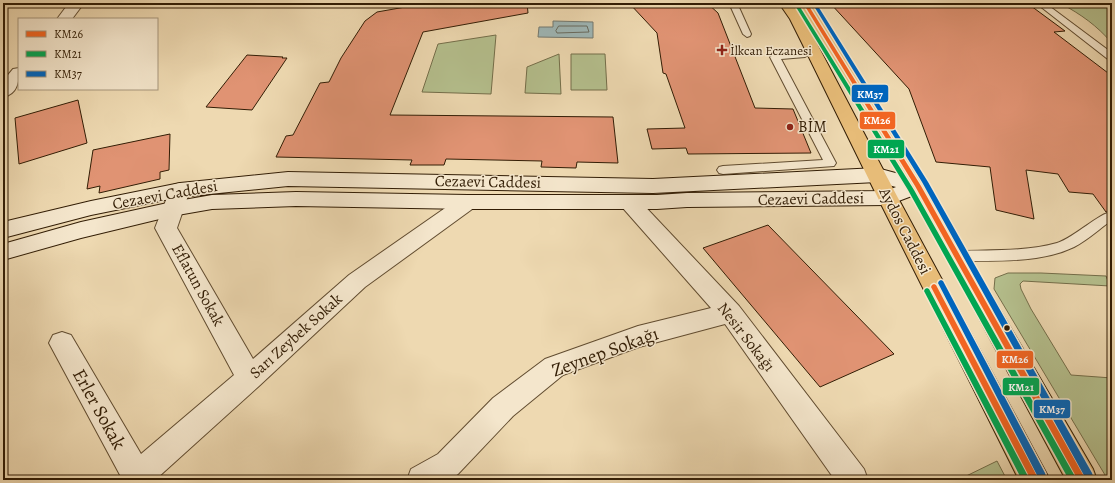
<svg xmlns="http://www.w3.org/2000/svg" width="1115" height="483" viewBox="0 0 1115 483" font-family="Alegreya,serif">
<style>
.green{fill:#b5c08e;stroke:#746e4a}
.water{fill:#9eb7b7;stroke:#737970}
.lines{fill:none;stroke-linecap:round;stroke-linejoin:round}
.shore{stroke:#686a5e;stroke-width:1}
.building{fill:#e09373;stroke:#321d05}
.lane-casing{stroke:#614c30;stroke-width:2}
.street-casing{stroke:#614c30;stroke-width:2}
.secondary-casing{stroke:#321d05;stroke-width:2}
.primary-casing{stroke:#321d05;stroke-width:2}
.lane{fill:#f4e6cc;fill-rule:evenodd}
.street{fill:#f4e6cc;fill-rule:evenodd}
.secondary{fill:#f4e6cc;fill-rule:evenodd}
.primary{fill:#e7bc78;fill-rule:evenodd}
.bus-1-casing{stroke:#f4e6cc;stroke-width:3}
.bus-2-casing{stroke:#f4e6cc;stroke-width:3}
.bus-3-casing{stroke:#f4e6cc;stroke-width:3}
.bus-1{fill:#f26522;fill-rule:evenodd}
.bus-2{fill:#00a651;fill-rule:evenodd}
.bus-3{fill:#0065bd;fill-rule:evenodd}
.poi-dot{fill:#8f2418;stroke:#f4e6cc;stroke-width:1.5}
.bus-dot{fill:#321d05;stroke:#f4e6cc;stroke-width:1.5}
.labels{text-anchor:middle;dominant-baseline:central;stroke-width:3;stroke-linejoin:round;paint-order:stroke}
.far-poi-label{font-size:13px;fill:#321d05;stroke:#f4e6cc;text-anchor:start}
.poi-label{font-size:16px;fill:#321d05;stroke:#f4e6cc;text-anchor:start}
.street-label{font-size:16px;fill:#321d05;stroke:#f4e6cc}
.near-street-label{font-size:19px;fill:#321d05;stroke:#f4e6cc}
.line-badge{stroke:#f4e6cc;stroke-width:1.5}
.badge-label{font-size:11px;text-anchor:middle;font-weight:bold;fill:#fff}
</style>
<rect width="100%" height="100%" fill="#eed9b1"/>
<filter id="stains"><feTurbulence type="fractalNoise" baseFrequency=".005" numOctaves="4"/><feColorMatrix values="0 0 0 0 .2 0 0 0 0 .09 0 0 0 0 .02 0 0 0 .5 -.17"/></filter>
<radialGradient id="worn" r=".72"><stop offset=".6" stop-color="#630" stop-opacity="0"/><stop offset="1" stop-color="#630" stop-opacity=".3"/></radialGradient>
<!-- green -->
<path class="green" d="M1060,3H1112V43C1096,25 1082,15 1060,3Z
M496,35L491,94L422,92L438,44Z
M559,54L561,94L525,93L527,67Z
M571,54H605L607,90H571Z
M1008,273H1041L1106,276L1110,286L1023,281L1020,284L1021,289L1031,309L1071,375L1112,378V480H1108L994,289L995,278Z
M997,461L1007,480H958Z"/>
<!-- water -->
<path class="water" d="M553,21L593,22V38L538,37L539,27H553Z"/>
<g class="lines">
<!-- shore -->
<path class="shore" d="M559,26H587L589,32L557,33L556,31Z"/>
</g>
<!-- building -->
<path class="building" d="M428,3H527L528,13L423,32L390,115L613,117L618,163L577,162L576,168L541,167L542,161L446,159L444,165H410L412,160L276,157L286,136L293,135L320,83L329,82L341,58L365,21L377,12Z
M629,3H707L718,13L755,108L793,109L811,153L688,154L686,148L652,149L647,129L685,128L666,74L663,73L657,33Z
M830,3H1027L1065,31L1054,32L1112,76V211L1106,212L1093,194L1069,192L1058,174L1026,170L1034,219L996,210L990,167L936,162L909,89Z
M247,55L283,57L282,58H287L252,110L206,107Z
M78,100L87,143L19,164L15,118Z
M170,134L169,170L160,172V179L99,193L100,186L87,189L93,150Z
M768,225L894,354L820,387L703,248Z"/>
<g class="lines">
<!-- lane casing -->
<g class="lane-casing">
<path id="lane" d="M729,3H737L751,34L750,36L747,37L743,34Z
M1036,3H1045L1112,53V61L1109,60Z
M813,45L818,48L805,57L781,59L836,163L834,166L723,174L719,173L717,170L719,167L723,166L823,160L770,57L775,54L800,52Z
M1112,212V220C1099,229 1088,240 1074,247C1039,264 994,260 956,261L951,260L949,256L951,252L956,251C989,250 1025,252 1057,243C1074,238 1100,212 1112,212Z"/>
</g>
<!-- street casing -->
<g class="street-casing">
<path id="street" d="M69,3H84L72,19H57Z
M19,68C19,81 18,94 3,97V81L13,69Z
M180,183L187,185L190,190L177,228L253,359L349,275L461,197L468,195L475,197L478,202L475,207L365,287L259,386L155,480H118L120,475L49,343L53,335L62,332L71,335L141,454L234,375L155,228L170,190L173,185Z
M629,195L636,197L739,306L864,469L868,480H835L725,324L639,347L563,375L513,416L458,474L449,480H407L411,469L438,454L493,398L545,359L638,326L711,308L622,207L619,202L622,197Z"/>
</g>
<!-- secondary casing -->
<g class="secondary-casing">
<path id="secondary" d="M877,168L925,181L928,186L925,191L888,205L687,207L657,209H468L296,206L212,209L172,216L81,238L3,260V244L81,222L172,202L212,195L296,192L468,195H657L687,193L886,191L896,187L877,182L653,193L288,186L180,197L91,215L3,238V222L91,201L180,183L288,172L653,179Z"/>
</g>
<!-- primary casing -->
<g class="primary-casing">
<path id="primary" d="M779,3H793L804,19L898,198L1050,480H1019L878,198L802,43L790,19Z
M798,3H812L928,186L1093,469L1097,480H1066L908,186Z"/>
</g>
<!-- lane -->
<use href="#lane" class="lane"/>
<!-- street -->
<use href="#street" class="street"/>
<!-- secondary -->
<use href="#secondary" class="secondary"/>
<!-- primary -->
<use href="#primary" class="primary"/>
<!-- bus-1 casing -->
<g class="bus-1-casing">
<path id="bus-1" d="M803,3H807L921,186L1086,480H1078L915,186Z
M934,284L936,285L1039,480H1031L931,287L932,285Z"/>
</g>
<!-- bus-2 casing -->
<g class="bus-2-casing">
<path id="bus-2" d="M797,6L800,7L914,190L1077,480H1069L908,190L796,7Z
M927,288L929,289L1030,480H1022L924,291L925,289Z"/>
</g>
<!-- bus-3 casing -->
<g class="bus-3-casing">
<path id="bus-3" d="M812,3H816L928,182L1092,473L1093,476L1092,479L1089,480L1086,479L922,182Z
M941,280L943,281L1045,473L1046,476L1045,479L1042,480L1039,479L938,283L939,281Z"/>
</g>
<!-- bus-1 -->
<use href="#bus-1" class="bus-1"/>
<!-- bus-2 -->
<use href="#bus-2" class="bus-2"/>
<!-- bus-3 -->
<use href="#bus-3" class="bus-3"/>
</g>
<!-- markers -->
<g class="poi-dot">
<path d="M720 44h4v4h4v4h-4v4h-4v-4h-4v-4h4z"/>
<circle cx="790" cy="127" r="4"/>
</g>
<circle class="bus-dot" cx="1007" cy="328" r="3.5"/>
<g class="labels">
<!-- far-poi labels -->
<g class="far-poi-label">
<text x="730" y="50">İlkcan Eczanesi</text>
</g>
<!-- poi labels -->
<g class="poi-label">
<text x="798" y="127">BİM</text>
</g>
<!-- street labels -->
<g class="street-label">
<text transform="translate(488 182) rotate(1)">Cezaevi Caddesi</text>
<text transform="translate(165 195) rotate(-10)">Cezaevi Caddesi</text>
<text transform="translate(811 199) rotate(-1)">Cezaevi Caddesi</text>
<text transform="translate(905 231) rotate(63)">Aydos Caddesi</text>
<text transform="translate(198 285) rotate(61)">Eflatun Sokak</text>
<text transform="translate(296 336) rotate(-42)">Sarı Zeybek Sokak</text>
<text transform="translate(746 337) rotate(52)">Nesir Sokağı</text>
</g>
<!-- near-street labels -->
<g class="near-street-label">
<text transform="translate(605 352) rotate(-20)">Zeynep Sokağı</text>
<text transform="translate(99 409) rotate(61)">Erler Sokak</text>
</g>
</g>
<g class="line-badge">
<rect x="851" y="84" width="38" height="19" rx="4" fill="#0065bd"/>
<rect x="859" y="111" width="37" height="19" rx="4" fill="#f26522"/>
<rect x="867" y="139" width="38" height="20" rx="4" fill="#00a651"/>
<rect x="996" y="350" width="38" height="19" rx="4" fill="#f26522"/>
<rect x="1002" y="377" width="38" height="19" rx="4" fill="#00a651"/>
<rect x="1033" y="399" width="38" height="20" rx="4" fill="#0065bd"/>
</g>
<g class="badge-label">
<text x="870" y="98">KM37</text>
<text x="877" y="124">KM26</text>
<text x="886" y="153">KM21</text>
<text x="1015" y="363">KM26</text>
<text x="1021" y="391">KM21</text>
<text x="1052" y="413">KM37</text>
</g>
<!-- margin -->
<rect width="1115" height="483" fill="none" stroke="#eed9b1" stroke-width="16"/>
<rect x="4" y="4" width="1107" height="475" fill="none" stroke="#321d05" stroke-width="2"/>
<rect x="8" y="8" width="1099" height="467" fill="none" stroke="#321d05"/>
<!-- legend -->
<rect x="18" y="18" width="140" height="72" fill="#f4e6cc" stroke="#a6967c"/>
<rect x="26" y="31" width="20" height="6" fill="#f26522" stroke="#a6967c"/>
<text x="54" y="38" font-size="12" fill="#321d05">KM26</text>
<rect x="26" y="51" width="20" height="6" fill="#00a651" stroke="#a6967c"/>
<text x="54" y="58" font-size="12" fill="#321d05">KM21</text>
<rect x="26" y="71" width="20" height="6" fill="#0065bd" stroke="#a6967c"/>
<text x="54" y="78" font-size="12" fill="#321d05">KM37</text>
<rect width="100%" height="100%" filter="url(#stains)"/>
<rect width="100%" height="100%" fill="url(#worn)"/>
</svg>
